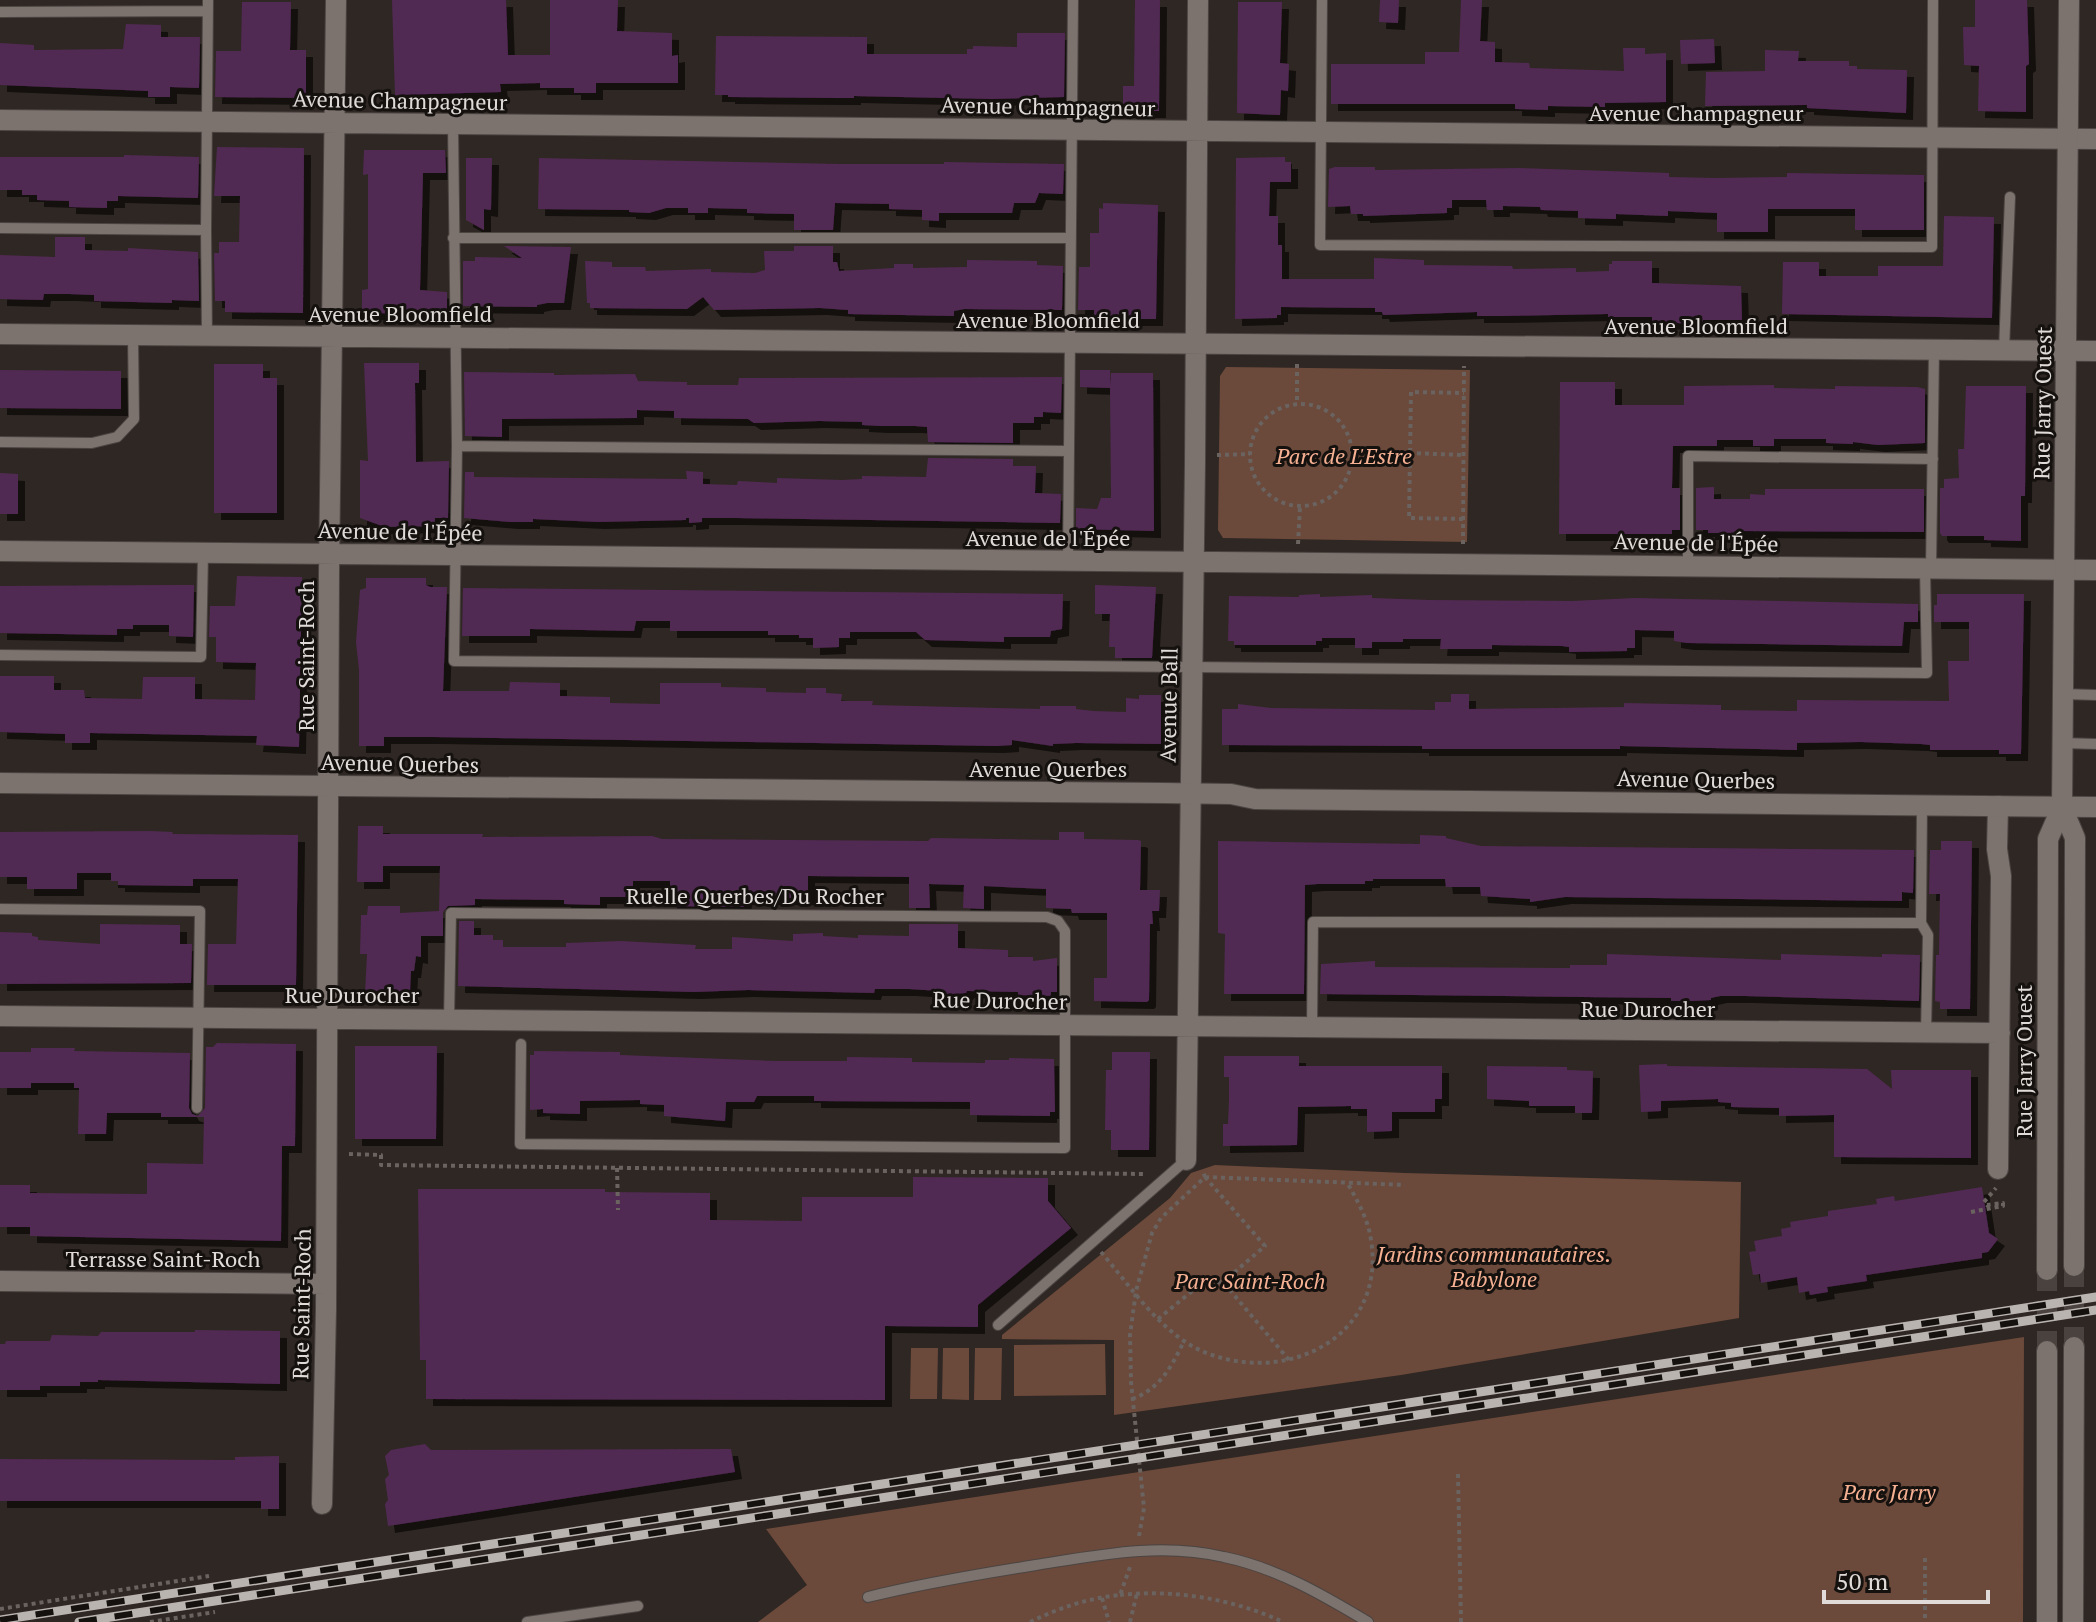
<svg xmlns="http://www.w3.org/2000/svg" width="2096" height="1622" viewBox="0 0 2096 1622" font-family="'PT Serif',serif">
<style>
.green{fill:#6b493b}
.building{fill:#512953;filter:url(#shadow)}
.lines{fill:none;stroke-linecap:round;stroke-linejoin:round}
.secondary-tunnel{stroke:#4a423e;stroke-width:20;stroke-dasharray:20 10;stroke-linecap:butt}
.service-casing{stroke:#4b4542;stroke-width:12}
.minor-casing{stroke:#4b4542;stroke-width:22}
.tertiary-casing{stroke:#4b4542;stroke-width:22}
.secondary-casing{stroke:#4b4542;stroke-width:22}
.path{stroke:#6a635f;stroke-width:4;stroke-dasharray:4 4;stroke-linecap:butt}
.service{stroke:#7c726e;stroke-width:10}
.minor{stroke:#7c726e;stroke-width:20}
.tertiary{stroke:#7c726e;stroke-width:20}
.secondary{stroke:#7c726e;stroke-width:20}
.rail-casing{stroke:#bab4b1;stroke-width:9}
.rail{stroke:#14110f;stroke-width:6;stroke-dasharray:18;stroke-linecap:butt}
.labels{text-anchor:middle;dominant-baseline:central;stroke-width:6;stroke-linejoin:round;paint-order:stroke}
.street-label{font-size:22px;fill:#e0dbd8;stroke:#14110f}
.park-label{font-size:22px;font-style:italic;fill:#f6b092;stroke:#14110f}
</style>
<defs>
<filter id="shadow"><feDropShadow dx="7" dy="7" stdDeviation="0" flood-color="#0009"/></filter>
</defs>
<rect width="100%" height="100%" fill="#2f2723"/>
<!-- green -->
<path class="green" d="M1226,367L1470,370L1467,542L1223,538L1218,530L1220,376Z
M1215,1165L1405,1173L1741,1182L1739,1318L1401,1375L1114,1415V1340L1002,1339V1335L1170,1198L1191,1173Z
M2024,1337L2023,1622H758L807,1585L766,1529Z
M1105,1344L1106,1395L1014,1396V1345Z
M911,1348H938L937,1399H910Z
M943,1348H969V1400L942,1399Z
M975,1348H1002L1001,1400H974Z"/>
<!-- building -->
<path class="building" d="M392,0H506L508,55H550V0H618L617,31L672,33V56L678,55V83H596V93H574V88H540V83L500,84L501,92L395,95Z
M1135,0H1160L1159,111H1123V86H1134Z
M1380,0H1399L1398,23L1379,22Z
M1461,0H1482L1480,41L1495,42V62L1529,63L1530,68L1624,71L1623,48H1645V54L1666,53V102L1605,103V107L1548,106V110L1515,109V104H1331V64H1425V52H1459Z
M1975,0H2027L2029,64L2026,66V112L1978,111L1979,66L1964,65L1963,27H1975Z
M242,2H291L290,50H306V98L215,97L216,51H241Z
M1238,2H1282L1280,63L1289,64L1288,91L1281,90L1280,115L1237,113Z
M126,24L161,25V37H200L199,88L170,87V97H148V91L0,85V43L34,45V50L123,49Z
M1017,33H1065L1064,97L992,99L854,96V98H838L728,97V95H715L716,36L867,37V54H967V49H973V46L1017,47Z
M1714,39L1715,63L1681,64L1680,40Z
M1765,50L1799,51L1798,61H1849V66H1857V69L1907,70L1906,113L1807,108V105L1705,106L1706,72L1765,71Z
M217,147L304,148L303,313L225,312V301H215L214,253H219V242H239L240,196H214Z
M364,150H445L446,173H423L420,290L447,292V314L362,313V290L368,289V174L363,175Z
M124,155L199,157L198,198L118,196V201H107V208L69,207V201L37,200V195H22V190H0V157H124Z
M1285,157V162H1291V182H1270L1269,216H1278V245H1282V279H1374V258L1424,260V265L1512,266L1513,269L1576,268V272L1609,271V264H1612V261H1652V283L1741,286L1742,320H1703V325L1652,321V317H1608V314L1502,316H1477V312L1383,315L1382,312H1375V308L1281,307V315H1277V318L1235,319L1236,158Z
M466,158H492L491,210L484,209V230L466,220Z
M539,158L840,164H944V162L1064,164L1063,194L1039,193L1035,203H1014L1012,213H939V221L922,220V210L889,209V204L835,203L833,230H794V214L747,213V209L708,208V213H688V208H666L649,213L629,212V210L538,209Z
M1335,167H1375V170L1519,168L1669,173V177L1717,178L1787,177V173L1924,175V230H1855V209H1768V232H1717V213L1668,211V216L1616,214V219L1578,218V211L1541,210L1540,207L1503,206V210H1487L1486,200H1452V208H1447V213L1363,216V214H1351L1350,206L1328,207L1329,169Z
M1103,203L1158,205L1156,319H1094V310H1078L1079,267H1090V233H1099V208L1103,209Z
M1944,216L1994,217L1992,318L1782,314L1783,262H1819V276H1878V266H1943Z
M55,237H85V250L128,251V248L198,252L199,301L172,300V303L94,301V295L69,294H44L43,300L0,299V255L55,257Z
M504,246L571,247L564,303H547L537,305V307L463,306V261H475V257L522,258Z
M794,246H833V262H837L839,271L894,268V264H913V268L967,267V260L1037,261V265L1063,266L1062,310L964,309L954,311V316L848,314V310L820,308L714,310L703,297L687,309L590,308V303H587L585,261L612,262V267H645L646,271L711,269V272L755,273L765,270L764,251H794Z
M364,363H419V383H415L416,462L449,461L448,518H435V526L385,527L360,518V460L368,461Z
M214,364H263V378H277V513H214Z
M0,370L121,371V409L0,408Z
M1080,370H1110V385L1111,373H1153L1154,531L1076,529V508L1097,509L1101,498H1111L1110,388L1080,387Z
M464,372L546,373H554V375L635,374L638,381L687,382V385H738L739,378L1062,377L1061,413L1043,412V417H1034V423H1013V443L928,442L927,427L915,426H881L862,425V422L819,421L754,423L748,419L674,418V411L637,410V418L502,419V437L465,436Z
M1560,382H1615V405H1684V386L1774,385V388L1835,389V386L1917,387L1925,389V443L1878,445L1853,442V444L1826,443V439H1774V446H1753V440H1717V446H1673L1672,488H1680V530H1672V534H1559Z
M1966,386H2026L2025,496H2021V541L1984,540V536H1942L1940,533V488H1944V479L1959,478L1958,449H1964Z
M928,458L1013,459V466H1036L1035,493L1061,494L1060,523L736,518H702V522L689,523V518H686V520L598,522L533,519V522H511L464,518L465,472H474V477L687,479L686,471L703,472V484L737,485L738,481L777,483V478L842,480L862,479V476L926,477Z
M0,473L18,474V514H0Z
M1714,487V499H1750V494L1765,495V489H1924V532L1740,531V533H1708V530H1696V488Z
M237,576L302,577L299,747L256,745L257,736L90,733V743H65V734L0,732V676H54V690H84L85,698L142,699L143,677H195V699L255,700L256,663L216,662V637H209L210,606H235Z
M366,578H426V585L430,587H447L443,691H509L510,682L560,683V696L610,697V703L660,704V683H721V687L766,688V692L806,693V688H826V693L842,694L841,701H873L872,705L1040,709V706H1076V709L1093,711L1126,712V698L1139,699V695H1161V744L1076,743L1053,744V746L1012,740V745L997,746L434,737H384V746H359V670L356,642L360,590L366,588Z
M170,585H194L193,637L169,636V625H133V629H117V635L0,633V586Z
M1095,585L1156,587L1152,658H1115V647H1109L1110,614H1095Z
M463,588L1063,594L1062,629L1051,631L1050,637H1004V642L925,640L916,632H850V638H839V647L813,648V638H799V635H768V631H670V621H636L634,631L530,629V636H462Z
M1320,594V597L1372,595V598L1430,600L1572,601L1635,598L1918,604V622H1904L1902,646L1687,643L1674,641V631L1635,630V648H1627V651L1569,652V647L1562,646L1492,645V649H1440L1441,639H1403V642H1372V648H1355V638H1322V641H1316V645H1234V641H1228L1229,596L1299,597V595Z
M1937,594H2024L2021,754H1999V750H1930V745L1921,744L1860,742L1797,743V750L1620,746V749H1422V746L1222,745V709H1238V704L1271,708L1435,710V702H1451V694H1469V709L1624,707V703L1721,705V710L1797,711V700L1949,701L1948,661H1969V622H1934V605H1937Z
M358,826H383V834H483L482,837L652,836L662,839L928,841L931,838L1059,840V832H1084V839L1138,840L1141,841L1140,890H1160L1159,911H1152L1153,924H1150L1149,1000L1147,1002L1094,1001V978H1107V913H1072L1071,909L1046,908V889L984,886V909L963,908L964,885L929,884L930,908H909V877L808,876V898H745L744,907L670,906V881H633V897H600V905L564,904V900L475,899V905L448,906L443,912V936H421V957L416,956L414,971H411L410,991H406V995L365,994L367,954H360L361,915H367L368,906H400V913L439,911L440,866H383V882H357Z
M149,831L173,832L172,834L298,835L296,985H207L208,944H236L238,879H193V886L118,885V881H111V873H77V889H27V877H0V832Z
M1420,835L1446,836V838L1481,846L1914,850L1913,893L1902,892V901L1565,897L1530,902V899L1481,896L1480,887H1446L1445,879H1373V881H1365V884H1318L1305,885L1304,994H1224L1225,934L1218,933V841L1420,844Z
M1941,841H1972L1970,1009H1940V1002L1935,1001L1936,955H1939L1940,894H1929L1930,850H1941Z
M459,921H474V935H493V940H503V947H566V943L621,941L696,945L695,949H732V937L793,941V934L823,933V936L858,938V935L909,936V924H958V948L1008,950V957H1033V961L1057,958V992H1051V996L1018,995V992L967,991L966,993L940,995V991L909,989H875L874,993L748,990L694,992L458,986Z
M100,924L180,925V944H192L191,983L0,984V932L32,933V936L38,937V940L100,944Z
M1607,954L1781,960V954L1882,957V954L1920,955L1919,1001L1745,996H1720L1711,998V1000L1693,1001H1671V998L1320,994L1321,964L1375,961V967L1570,968V965H1607Z
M217,1043L296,1044L295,1146H282L281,1241L30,1236V1227H0V1185H30V1193L147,1194V1163L203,1164L204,1117H161V1113H107L106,1134H78L79,1088H74V1083H31V1088H0V1052H31V1048H75L74,1051L190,1053L189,1108L192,1114L198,1116L205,1108L206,1047H213Z
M355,1046H437L436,1139H355Z
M534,1051L620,1052V1055L774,1061H847V1057L912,1058V1062L985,1063V1060H1009V1058L1054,1059L1055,1112H1050V1116L970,1115V1102L814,1101V1096H757L754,1102H726L725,1121L664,1116V1105L640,1104V1100L580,1101V1114L543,1113V1109L530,1110V1055H534Z
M1112,1052H1150L1149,1150H1111V1130H1105L1106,1070H1112Z
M1224,1056H1299V1066H1442V1099H1435V1112H1392V1131L1367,1132V1109H1351V1106L1298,1107L1297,1145L1223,1146V1124H1228L1229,1100V1077H1224Z
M1667,1064V1066L1867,1069L1892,1089L1891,1070H1971V1158L1834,1157V1115L1779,1116V1108L1731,1107V1103L1718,1102V1099L1661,1101V1111L1641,1112L1639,1065Z
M1487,1066L1567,1067V1070L1593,1071L1592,1113H1575V1106H1529V1101L1487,1099Z
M913,1177L1048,1178V1201L1071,1228L978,1305V1327L885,1326V1400L426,1399V1360H420L418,1189H605V1192L710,1193V1220L802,1221V1197H913Z
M1982,1187L1989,1233L1998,1239L1988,1252L1982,1253V1258L1866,1275L1867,1281L1827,1287L1828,1292L1810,1295L1809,1291L1799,1293L1797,1277L1761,1283L1760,1274L1753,1275L1749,1252L1756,1251L1754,1241L1782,1236L1781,1229L1791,1227L1790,1222L1828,1216V1211L1877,1204L1876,1199L1894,1196L1895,1201Z
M195,1330L280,1331V1384L98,1380V1382H80V1386H40V1390H0V1344H5L6,1341H50L52,1335L98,1336L101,1332H195Z
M425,1444L431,1450L731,1449L735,1472L388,1526L385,1504L388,1500L385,1479L389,1475L385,1456L391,1450Z
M279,1456V1509H261V1501H0V1459L235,1460V1457Z"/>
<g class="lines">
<!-- secondary-tunnel -->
<path class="secondary-tunnel" d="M2074,1347V1266
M2047,1351V1270"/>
<!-- service casing -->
<g class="service-casing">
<path id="service" d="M1322,0L1320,245L1932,247L1933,0
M0,12L208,11
M453,125L457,446L454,661L1927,673L1925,569
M0,228L206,230L208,0
M206,230L207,336
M453,238H1071
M2004,351L2010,197
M0,442L92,443L117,437L134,419L133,336
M457,446L1069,451
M1068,562L1073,0
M1688,566V456L1933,459
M1931,569L1934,350
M0,655L201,657L203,554
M2063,694L2096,695
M2062,743L2096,744
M1922,805L1921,923L1928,935L1926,1033
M0,909L200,911L197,1108
M449,1019L451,913L1047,917L1058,921L1065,931V1148L520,1144L521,1044
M1312,1028L1313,922L1921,923
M998,1325L1186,1160
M868,1597C924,1583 979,1574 1036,1565C1099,1555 1161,1542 1224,1557C1277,1568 1323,1595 1368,1622
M527,1622L638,1606"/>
</g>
<!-- minor casing -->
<g class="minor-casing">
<path id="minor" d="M0,120L2096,139
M0,334L2096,351
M0,551L2096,570
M0,1016L2000,1033
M1186,1160L1195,464L1198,0
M1998,1169L2001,876L1997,849L1998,806
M0,1281L326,1284
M322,1504L326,1309L329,574L336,0"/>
</g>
<!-- tertiary casing -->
<g class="tertiary-casing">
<path id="tertiary" d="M0,783L1163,793L1231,794L1255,799L2096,807"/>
</g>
<!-- secondary casing -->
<g class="secondary-casing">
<path id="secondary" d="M2069,0L2062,807L2075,838L2074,1266
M2047,1270L2048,839L2062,807
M2047,1351V1622
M2073,1622L2074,1347"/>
</g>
<!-- path -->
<path class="path" d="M1297,364V404
M1250 455a51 51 0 1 1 102 0a51 51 0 1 1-102 0Z
M1353,451L1464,455
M1217,455L1250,454
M1463,519L1409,518L1411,392L1464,393
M1298,544L1300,507
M1463,544L1464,366
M349,1154L381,1155V1165L1144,1174
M617,1168L618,1210
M1205,1177L1405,1185
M1205,1177L1265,1246L1223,1282
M1971,1212L2003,1206V1203L1987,1205L1984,1202L1996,1188
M1101,1252C1133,1289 1164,1339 1212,1355C1293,1383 1386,1334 1371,1240C1368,1219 1358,1202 1348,1184
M1158,1319L1202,1283L1223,1282L1289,1360
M1132,1399C1160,1389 1172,1366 1184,1341
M1458,1474L1461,1622
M1139,1536L1144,1508L1131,1382L1130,1335L1136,1291L1152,1233L1161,1218L1205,1177L1203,1171
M1925,1558V1622
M1120,1595C1174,1589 1234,1599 1283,1622
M1102,1598L1109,1622
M0,1609L209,1576
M150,1622L215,1612
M1030,1622C1059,1608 1088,1598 1120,1595L1130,1567
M1130,1622L1137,1593"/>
<!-- service -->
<use href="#service" class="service"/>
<!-- minor -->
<use href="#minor" class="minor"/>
<!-- tertiary -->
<use href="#tertiary" class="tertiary"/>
<!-- secondary -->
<use href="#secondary" class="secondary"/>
<!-- rail casing -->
<g class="rail-casing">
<path id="rail" d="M0,1620L2096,1297
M79,1622L2096,1310"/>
</g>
<!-- rail -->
<use href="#rail" class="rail"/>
</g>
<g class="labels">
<!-- street labels -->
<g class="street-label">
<text transform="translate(400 100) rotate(1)">Avenue Champagneur</text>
<text transform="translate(1048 106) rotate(1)">Avenue Champagneur</text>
<text x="1696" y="112">Avenue Champagneur</text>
<text x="400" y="313">Avenue Bloomfield</text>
<text x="1048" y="319">Avenue Bloomfield</text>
<text x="1696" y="325">Avenue Bloomfield</text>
<text transform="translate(2042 403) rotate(-89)">Rue Jarry Ouest</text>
<text transform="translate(400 531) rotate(1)">Avenue de l'Épée</text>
<text x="1048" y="537">Avenue de l'Épée</text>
<text transform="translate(1696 542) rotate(1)">Avenue de l'Épée</text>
<text transform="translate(305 656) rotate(-90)">Rue Saint-Roch</text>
<text transform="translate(1168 705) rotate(-89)">Avenue Ball</text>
<text transform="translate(400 763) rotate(1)">Avenue Querbes</text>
<text x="1048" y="768">Avenue Querbes</text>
<text transform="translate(1696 779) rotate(1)">Avenue Querbes</text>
<text x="755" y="895">Ruelle Querbes/Du Rocher</text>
<text x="352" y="994">Rue Durocher</text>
<text transform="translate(1000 1000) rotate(1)">Rue Durocher</text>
<text x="1648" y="1008">Rue Durocher</text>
<text transform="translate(2023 1061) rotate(-90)">Rue Jarry Ouest</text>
<text x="163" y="1258">Terrasse Saint-Roch</text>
<text transform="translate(301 1304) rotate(-89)">Rue Saint-Roch</text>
</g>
<!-- park labels -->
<g class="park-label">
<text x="1344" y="455">Parc de L'Estre</text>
<text x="1494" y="1253">Jardins communautaires.<tspan x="1494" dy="25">Babylone</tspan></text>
<text x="1250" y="1280">Parc Saint-Roch</text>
<text x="1889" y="1491">Parc Jarry</text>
</g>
</g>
<!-- scale -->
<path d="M1824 1590v12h164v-12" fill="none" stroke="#e0dbd8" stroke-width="4"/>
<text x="1836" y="1590" font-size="24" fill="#e0dbd8" stroke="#14110f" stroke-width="6" paint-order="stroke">50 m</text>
</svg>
